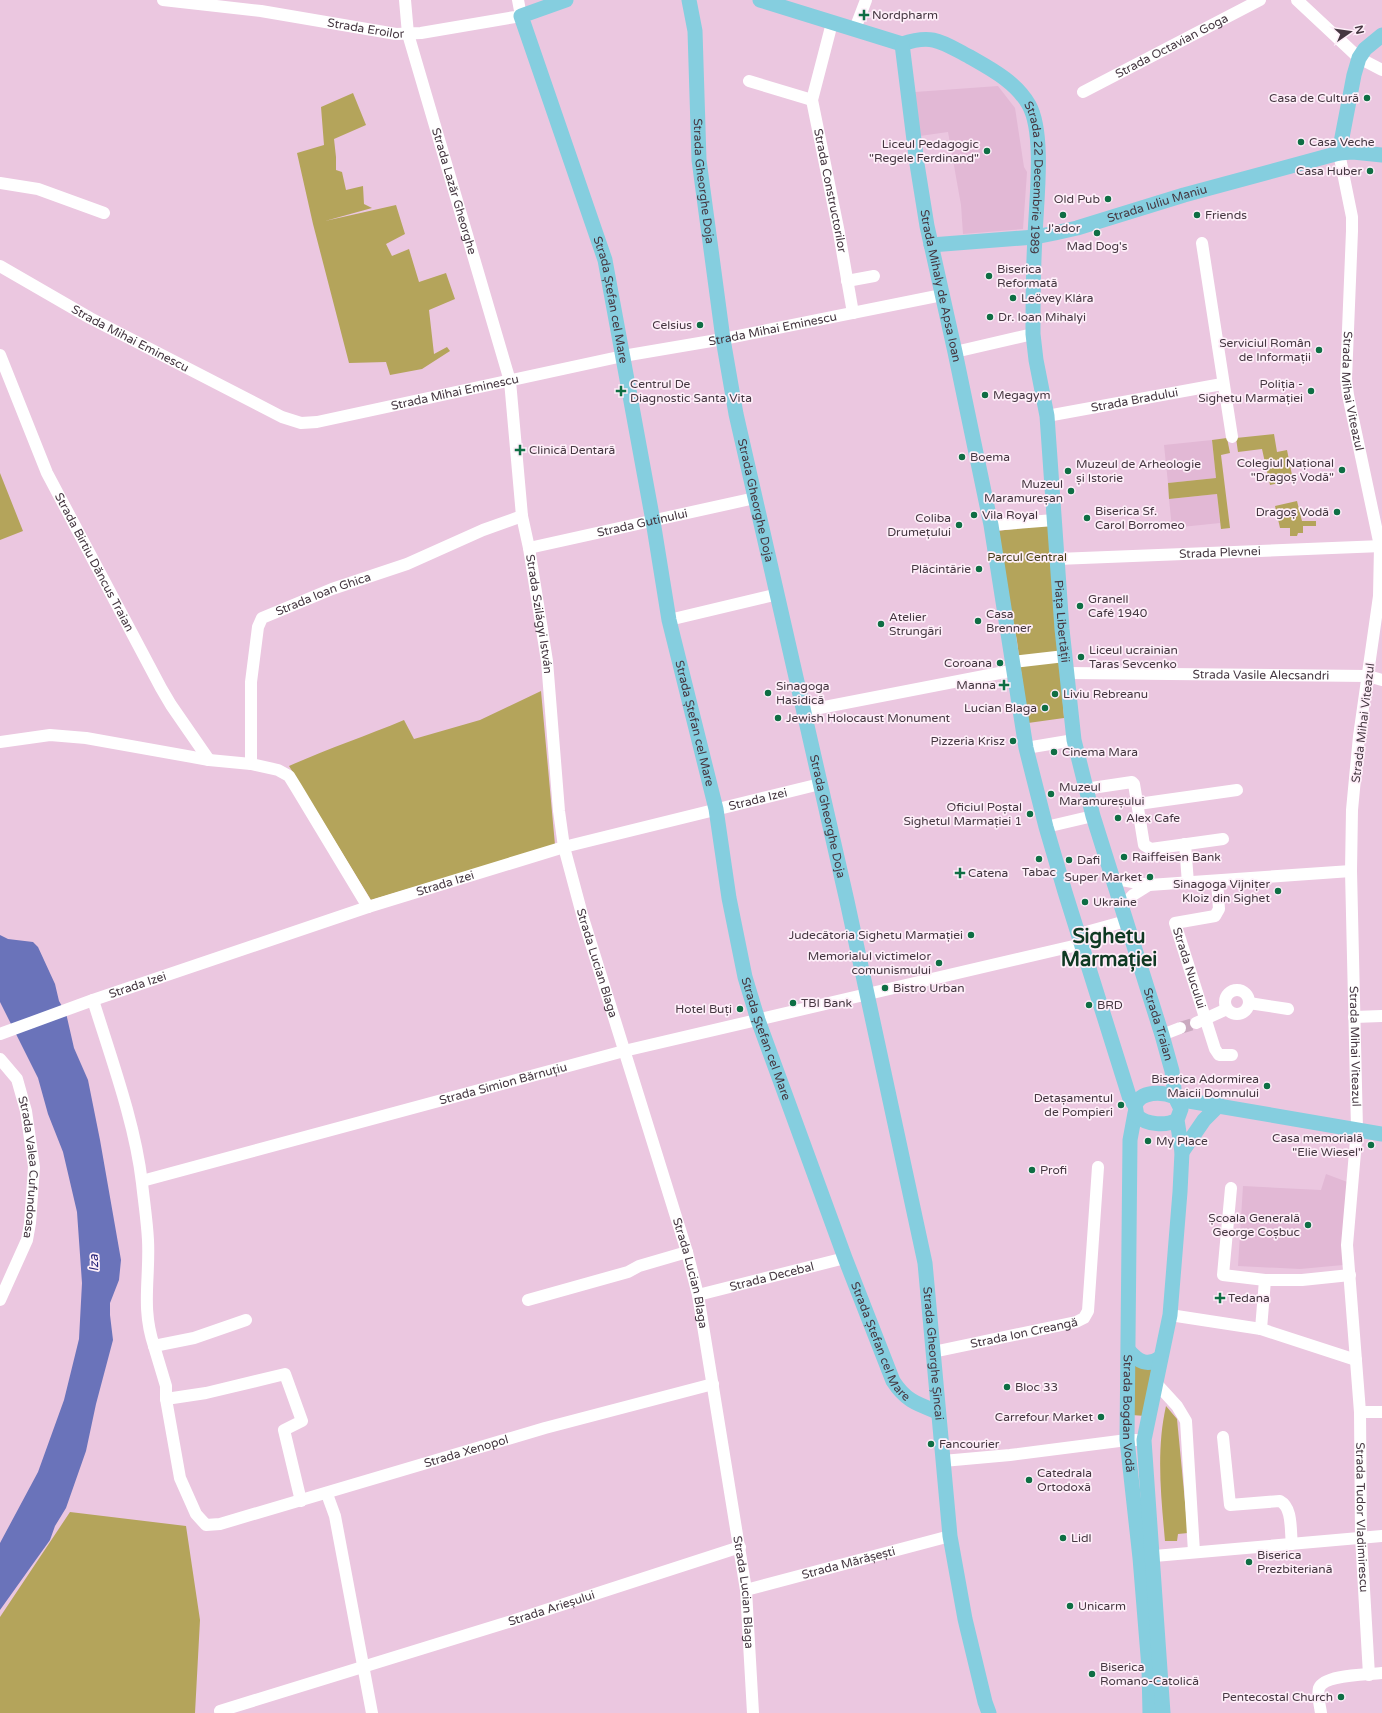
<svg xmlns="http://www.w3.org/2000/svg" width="1382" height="1713" viewBox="0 0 1382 1713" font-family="'Varela Round',sans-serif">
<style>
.built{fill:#e2b8d5}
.green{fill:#b4a45b}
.water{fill:#6a73ba}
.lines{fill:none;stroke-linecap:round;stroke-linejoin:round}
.minor-tunnel{stroke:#caaac0;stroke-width:12;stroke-dasharray:12 6;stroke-linecap:butt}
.minor{stroke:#fff;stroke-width:12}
.major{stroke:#85cedf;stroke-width:15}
.poi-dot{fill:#0e6e44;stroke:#feeff9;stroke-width:1.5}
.labels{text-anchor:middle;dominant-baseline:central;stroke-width:3.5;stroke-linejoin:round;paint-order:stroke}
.poi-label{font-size:12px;fill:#453741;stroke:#feeff9;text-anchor:start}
.street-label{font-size:12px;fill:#453741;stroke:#feeff9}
.park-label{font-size:12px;fill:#463e19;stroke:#feeff9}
.water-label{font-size:13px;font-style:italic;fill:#282479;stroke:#feeff9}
.town-label{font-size:20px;font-weight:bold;fill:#0f3923;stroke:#feeff9}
</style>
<rect width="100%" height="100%" fill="#ebc7e0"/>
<!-- built -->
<path class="built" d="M998,86L1015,108L1024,167L1027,172L1023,229L963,234L961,205L948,132L920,136L915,92Z
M1212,440L1216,478L1168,483L1164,445Z
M1217,494L1220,523L1172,528L1169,499Z
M1326,1174L1350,1183L1343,1265L1300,1269L1238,1266L1243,1186L1321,1190Z"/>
<!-- green -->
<path class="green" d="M353,93L366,125L334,139L336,157V170L342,172L346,190L363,186L364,204L372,208L325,221L396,205L405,234L386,244L392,256L409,249L419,282L446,273L455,299L429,310L434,354L447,347L450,351L422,369L390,375L386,362L349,363L313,224L297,153L324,145L321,107Z
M1274,434L1277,452L1287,450L1293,480L1270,485L1262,449L1238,452L1236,438Z
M1227,438L1230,453L1221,455L1230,528L1221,529L1217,494L1169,499L1168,483L1216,478L1212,440Z
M0,473L23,531L0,540Z
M1297,501L1302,521H1316V526H1303V533H1298L1297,536H1290V528H1280L1275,506Z
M1049,525L1064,718L1028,723L1017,641L997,531Z
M541,691L555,845L371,900L289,766C327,749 366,736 404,720L414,739L480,720Z
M1133,1363L1152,1365L1145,1416L1132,1415Z
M1166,1406L1177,1419L1188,1533L1178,1534L1177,1541H1165C1161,1496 1156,1450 1166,1406Z
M70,1512L186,1526L200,1620L195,1713H0V1617Z"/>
<!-- water -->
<path class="water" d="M0,935L8,939L33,942L38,947L55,984L59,1001L66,1013L74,1048L88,1080L100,1140L121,1260L119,1280L110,1303V1315L113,1340L96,1404L86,1451L66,1508L55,1526L50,1540L0,1610V1543L38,1472L64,1400L79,1339L82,1283L77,1212L63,1152L48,1114L38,1078L0,1002Z"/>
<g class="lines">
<!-- minor-tunnel -->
<path class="minor-tunnel" d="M1180,1028L1196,1023"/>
<!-- minor -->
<g class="minor">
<path id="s1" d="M163,0L261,11L396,34L421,33L521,16L518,0"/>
<path id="s2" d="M405,0L408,34L510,381L522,516L529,548L547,661L559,811L564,847L583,918L687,1252L698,1295L746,1590L753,1713"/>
<path d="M1297,0L1359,58L1382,70"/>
<path id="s3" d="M832,23L812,100L839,233L853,313"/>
<path d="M855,29L866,0"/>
<path d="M749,81L812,100"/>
<path id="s4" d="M1083,92L1260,0"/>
<path id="s5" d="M1339,153L1352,217V231L1346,379L1348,395L1380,546L1379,596L1359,736L1352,810L1351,871L1357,1129L1347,1245L1360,1412L1361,1537L1369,1675"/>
<path d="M0,183L38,189L104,213"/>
<path d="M1202,243L1232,437"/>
<path id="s6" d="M0,266L90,318L282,417L301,423L317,422L623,356L723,339L942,295"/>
<path d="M847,281L874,276"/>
<path d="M955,352L1033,334"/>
<path id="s7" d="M0,355L47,473L161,688L171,705L209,760"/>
<path id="s8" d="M1047,416L1222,384"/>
<path d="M991,525L1054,520"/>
<path id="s9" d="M529,548L755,498"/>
<path id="s10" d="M1057,559L1382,546"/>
<path d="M669,620L778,594"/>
<path d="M1013,662L1065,656"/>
<path id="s11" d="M1067,673L1368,676L1382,680"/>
<path d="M804,711L1015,670"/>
<path d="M0,742L50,735L86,738L209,760L251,764L278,770L289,776L297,789L368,907"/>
<path d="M1026,748L1074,740"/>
<path id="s12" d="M251,764V682L258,627L262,618L332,589L407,564L483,530L522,516"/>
<path d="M1085,789L1132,782L1134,784L1144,845L1151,849L1223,839"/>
<path d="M1138,804L1237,790"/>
<path d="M1046,827L1093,816"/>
<path d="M1185,844L1188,883"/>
<path d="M1111,878L1149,885L1351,871"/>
<path id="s13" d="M1217,881L1219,909L1215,916L1175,923L1215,1049L1219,1055H1232"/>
<path d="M1121,908L1133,895L1149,885"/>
<path d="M1079,934L1126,921"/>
<circle cx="1237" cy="1002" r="12"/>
<path d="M93,1000C111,1058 135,1123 142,1183C144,1202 147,1221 148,1240C150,1279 141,1307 154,1346L194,1338L246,1320"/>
<path d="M1249,1003L1288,1009"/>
<path d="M1354,1017L1382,1016"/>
<path d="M1196,1023L1227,1009"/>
<path id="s14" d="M0,1034L93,1000L368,907L564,847L820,784"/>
<path d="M1162,1035L1180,1028"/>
<path id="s15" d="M0,1059L17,1079L26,1111L34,1167L30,1223L27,1240L0,1300"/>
<path id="s16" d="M142,1181L624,1051L1082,944"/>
<path d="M1231,1188L1223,1275L1265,1280H1302L1350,1275"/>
<path id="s17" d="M698,1295L845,1258"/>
<path d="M528,1300L628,1272L639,1266L687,1252"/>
<path d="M1170,1315L1261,1329L1356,1360"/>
<path d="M1261,1329L1265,1280"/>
<path id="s18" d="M154,1346L166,1386V1399L180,1478L196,1514L206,1525L220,1524L545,1428L713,1384"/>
<path id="s19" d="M933,1352L1076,1322L1084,1318L1088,1311L1098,1167"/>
<path d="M1155,1382L1177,1406L1186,1421L1194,1552"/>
<path d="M166,1399L206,1393L285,1374L302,1421L284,1430L301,1501"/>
<path d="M1360,1412H1382"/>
<path d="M1223,1437L1230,1505L1280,1501C1293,1508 1290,1530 1292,1544"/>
<path d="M943,1461L1010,1455L1127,1440H1144"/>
<path d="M327,1494L335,1516L372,1713"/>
<path d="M1143,1557L1382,1536"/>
<path id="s20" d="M746,1590L950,1536"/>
<path id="s21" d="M220,1711L515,1620L740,1547"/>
<path d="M1321,1713C1320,1706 1317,1695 1319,1688C1325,1674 1368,1675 1382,1673"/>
</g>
<!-- major -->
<g class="major">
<path id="s22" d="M566,0L521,16L605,260L653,521L669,620L716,809L729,898L745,977L758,1020L845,1258L893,1381C906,1401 917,1404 938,1412"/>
<path id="s23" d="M689,0L695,31L699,160L723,339L736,414L847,901L925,1263L950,1536L965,1619L985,1702L989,1713"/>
<path d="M760,0L902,44"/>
<path id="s24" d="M902,44C934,33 943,43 970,57C991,69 1016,82 1029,105C1045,134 1036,203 1035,237C1033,269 1033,302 1033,334L1036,360L1047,416L1062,629L1074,740L1093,816L1162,1035L1172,1071L1175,1097"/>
<path id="s25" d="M902,44L917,164L927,226L955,352L991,525L1026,748L1046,827L1065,892L1130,1099L1135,1105"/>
<path d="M1339,153L1354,75L1359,58L1365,49L1382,35"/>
<path id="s26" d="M931,245L1035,237L1055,233L1077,228L1184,195L1339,153L1353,152L1382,155"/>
<path d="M1177,1099L1382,1134"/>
<path id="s27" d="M1135,1113L1130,1140L1127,1440L1140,1558L1149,1668L1150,1713"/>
<path d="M1182,1152L1204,1120L1219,1105"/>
<path d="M1129,1351C1138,1361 1147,1367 1160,1358"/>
<path d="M1163,1713L1144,1440L1170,1315L1180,1192L1182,1152L1177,1120L1181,1109L1175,1097C1162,1091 1141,1091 1135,1105L1137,1116C1147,1125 1166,1126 1177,1120"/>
</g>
</g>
<!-- markers -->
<g class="poi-dot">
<path d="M862 9h4v4h4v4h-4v4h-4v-4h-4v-4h4z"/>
<circle cx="1367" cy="98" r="4"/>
<circle cx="1301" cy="142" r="4"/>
<circle cx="987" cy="151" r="4"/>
<circle cx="1370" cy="171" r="4"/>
<circle cx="1108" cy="199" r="4"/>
<circle cx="1063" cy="215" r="4"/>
<circle cx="1197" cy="215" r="4"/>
<circle cx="1097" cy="233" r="4"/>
<circle cx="989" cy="276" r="4"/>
<circle cx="1013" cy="298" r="4"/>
<circle cx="990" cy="317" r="4"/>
<circle cx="700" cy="325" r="4"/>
<circle cx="1319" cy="350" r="4"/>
<path d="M619 385h4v4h4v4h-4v4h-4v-4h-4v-4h4z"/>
<circle cx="1311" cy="391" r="4"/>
<circle cx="985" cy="395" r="4"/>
<path d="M518 444h4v4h4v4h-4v4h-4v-4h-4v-4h4z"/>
<circle cx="962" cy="457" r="4"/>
<circle cx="1342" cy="470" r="4"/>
<circle cx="1068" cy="471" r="4"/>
<circle cx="1071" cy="491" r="4"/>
<circle cx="1337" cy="512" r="4"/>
<circle cx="974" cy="515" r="4"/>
<circle cx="1087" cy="518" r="4"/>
<circle cx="959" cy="525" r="4"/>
<circle cx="979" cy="569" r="4"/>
<circle cx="1080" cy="606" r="4"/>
<circle cx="978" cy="621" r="4"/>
<circle cx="881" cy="624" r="4"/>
<circle cx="1081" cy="657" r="4"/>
<circle cx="1000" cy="663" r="4"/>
<path d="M1002 679h4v4h4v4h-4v4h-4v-4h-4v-4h4z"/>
<circle cx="768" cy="693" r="4"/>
<circle cx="1055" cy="694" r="4"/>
<circle cx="1045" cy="708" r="4"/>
<circle cx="778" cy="718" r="4"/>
<circle cx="1013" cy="741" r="4"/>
<circle cx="1054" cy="752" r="4"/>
<circle cx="1051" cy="794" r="4"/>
<circle cx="1030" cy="814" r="4"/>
<circle cx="1118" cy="818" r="4"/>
<circle cx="1124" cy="857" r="4"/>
<circle cx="1039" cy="859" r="4"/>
<circle cx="1069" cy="860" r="4"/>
<path d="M958 867h4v4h4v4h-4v4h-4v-4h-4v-4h4z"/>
<circle cx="1150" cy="877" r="4"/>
<circle cx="1278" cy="891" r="4"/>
<circle cx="1085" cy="902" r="4"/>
<circle cx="971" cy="935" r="4"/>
<circle cx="939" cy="963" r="4"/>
<circle cx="885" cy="988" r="4"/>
<circle cx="793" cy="1003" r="4"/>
<circle cx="1089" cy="1005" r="4"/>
<circle cx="740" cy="1009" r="4"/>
<circle cx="1267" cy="1086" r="4"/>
<circle cx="1121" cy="1105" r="4"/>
<circle cx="1148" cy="1141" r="4"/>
<circle cx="1371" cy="1145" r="4"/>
<circle cx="1032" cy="1170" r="4"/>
<circle cx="1308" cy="1225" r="4"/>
<path d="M1218 1292h4v4h4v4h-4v4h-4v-4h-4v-4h4z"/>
<circle cx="1007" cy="1387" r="4"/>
<circle cx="1101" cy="1417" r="4"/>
<circle cx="931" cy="1444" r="4"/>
<circle cx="1029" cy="1480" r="4"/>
<circle cx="1063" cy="1538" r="4"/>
<circle cx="1249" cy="1562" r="4"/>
<circle cx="1070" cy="1606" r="4"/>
<circle cx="1092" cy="1674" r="4"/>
<circle cx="1341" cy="1697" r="4"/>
</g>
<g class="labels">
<!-- poi labels -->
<g class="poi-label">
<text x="872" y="15">Nordpharm</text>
<text x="1359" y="98" text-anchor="end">Casa de Cultură</text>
<text x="1309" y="142">Casa Veche</text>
<text x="979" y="144" text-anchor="end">Liceul Pedagogic<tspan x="979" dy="14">"Regele Ferdinand"</tspan></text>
<text x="1362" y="171" text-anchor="end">Casa Huber</text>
<text x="1100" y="199" text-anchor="end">Old Pub</text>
<text x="1205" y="215">Friends</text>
<text x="1063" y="228" text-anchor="middle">J'ador</text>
<text x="1097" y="246" text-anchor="middle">Mad Dog's</text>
<text x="997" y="269">Biserica<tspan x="997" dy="14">Reformată</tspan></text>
<text x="1021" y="298">Leövey Klára</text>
<text x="998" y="317">Dr. Ioan Mihalyi</text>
<text x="692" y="325" text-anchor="end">Celsius</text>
<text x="1311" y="343" text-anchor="end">Serviciul Român<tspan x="1311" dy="14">de Informații</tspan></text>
<text x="630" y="384">Centrul De<tspan x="630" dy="14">Diagnostic Santa Vita</tspan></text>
<text x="1303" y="384" text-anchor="end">Poliția -<tspan x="1303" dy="14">Sighetu Marmației</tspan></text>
<text x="993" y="395">Megagym</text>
<text x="529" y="450">Clinică Dentară</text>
<text x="970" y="457">Boema</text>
<text x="1334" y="463" text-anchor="end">Colegiul Național<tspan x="1334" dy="14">"Dragoș Vodă"</tspan></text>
<text x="1076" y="464">Muzeul de Arheologie<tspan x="1076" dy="14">și Istorie</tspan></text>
<text x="1063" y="484" text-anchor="end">Muzeul<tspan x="1063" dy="14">Maramureșan</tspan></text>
<text x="1095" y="511">Biserica Sf.<tspan x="1095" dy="14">Carol Borromeo</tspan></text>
<text x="1329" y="512" text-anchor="end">Dragoș Vodă</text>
<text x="982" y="515">Vila Royal</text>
<text x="951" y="518" text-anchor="end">Coliba<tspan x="951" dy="14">Drumețului</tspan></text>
<text x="971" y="569" text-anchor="end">Plăcintărie</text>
<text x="1088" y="599">Granell<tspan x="1088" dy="14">Café 1940</tspan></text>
<text x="986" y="614">Casa<tspan x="986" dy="14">Brenner</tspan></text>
<text x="889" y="617">Atelier<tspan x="889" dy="14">Strungări</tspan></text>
<text x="1089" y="650">Liceul ucrainian<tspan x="1089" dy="14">Taras Sevcenko</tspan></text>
<text x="992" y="663" text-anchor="end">Coroana</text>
<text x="996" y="685" text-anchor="end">Manna</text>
<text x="776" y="686">Sinagoga<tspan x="776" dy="14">Hasidică</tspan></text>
<text x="1063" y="694">Liviu Rebreanu</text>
<text x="1037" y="708" text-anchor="end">Lucian Blaga</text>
<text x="786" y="718">Jewish Holocaust Monument</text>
<text x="1005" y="741" text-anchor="end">Pizzeria Krisz</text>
<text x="1062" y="752">Cinema Mara</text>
<text x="1059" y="787">Muzeul<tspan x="1059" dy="14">Maramureșului</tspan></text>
<text x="1022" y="807" text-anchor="end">Oficiul Poștal<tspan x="1022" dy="14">Sighetul Marmației 1</tspan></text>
<text x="1126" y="818">Alex Cafe</text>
<text x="1132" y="857">Raiffeisen Bank</text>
<text x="1077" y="860">Dafi</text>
<text x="1039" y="872" text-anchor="middle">Tabac</text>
<text x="968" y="873">Catena</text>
<text x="1142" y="877" text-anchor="end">Super Market</text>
<text x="1270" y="884" text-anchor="end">Sinagoga Vijnițer<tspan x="1270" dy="14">Kloiz din Sighet</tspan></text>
<text x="1093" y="902">Ukraine</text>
<text x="963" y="935" text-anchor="end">Judecătoria Sighetu Marmației</text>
<text x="931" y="956" text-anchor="end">Memorialul victimelor<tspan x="931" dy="14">comunismului</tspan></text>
<text x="893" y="988">Bistro Urban</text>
<text x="801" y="1003">TBI Bank</text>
<text x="1097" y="1005">BRD</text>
<text x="732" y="1009" text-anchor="end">Hotel Buți</text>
<text x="1259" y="1079" text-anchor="end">Biserica Adormirea<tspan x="1259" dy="14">Maicii Domnului</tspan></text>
<text x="1113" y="1098" text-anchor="end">Detașamentul<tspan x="1113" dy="14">de Pompieri</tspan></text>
<text x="1363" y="1138" text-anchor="end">Casa memorială<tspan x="1363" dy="14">"Elie Wiesel"</tspan></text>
<text x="1156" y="1141">My Place</text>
<text x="1040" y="1170">Profi</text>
<text x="1300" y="1218" text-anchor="end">Școala Generală<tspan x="1300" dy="14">George Coșbuc</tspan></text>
<text x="1228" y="1298">Tedana</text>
<text x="1015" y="1387">Bloc 33</text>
<text x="1093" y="1417" text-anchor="end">Carrefour Market</text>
<text x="939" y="1444">Fancourier</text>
<text x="1037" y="1473">Catedrala<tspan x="1037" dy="14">Ortodoxă</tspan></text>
<text x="1071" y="1538">Lidl</text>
<text x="1257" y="1555">Biserica<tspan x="1257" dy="14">Prezbiteriană</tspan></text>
<text x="1078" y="1606">Unicarm</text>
<text x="1100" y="1667">Biserica<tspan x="1100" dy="14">Romano-Catolică</tspan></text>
<text x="1333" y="1697" text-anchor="end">Pentecostal Church</text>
</g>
<!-- street labels -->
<g class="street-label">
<text stroke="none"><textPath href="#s1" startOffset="205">Strada Eroilor</textPath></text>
<text stroke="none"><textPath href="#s4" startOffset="100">Strada Octavian Goga</textPath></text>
<text stroke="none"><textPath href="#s24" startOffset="223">Strada 22 Decembrie 1989</textPath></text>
<text stroke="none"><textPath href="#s23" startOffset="182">Strada Gheorghe Doja</textPath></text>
<text stroke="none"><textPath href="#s2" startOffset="198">Strada Lazăr Gheorghe</textPath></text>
<text stroke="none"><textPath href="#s3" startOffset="172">Strada Constructorilor</textPath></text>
<text stroke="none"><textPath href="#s26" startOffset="231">Strada Iuliu Maniu</textPath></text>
<text stroke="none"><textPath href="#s25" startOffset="245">Strada Mihaly de Apsa Ioan</textPath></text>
<text stroke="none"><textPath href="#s22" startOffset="346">Strada Ștefan cel Mare</textPath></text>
<text stroke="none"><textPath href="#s6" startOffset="821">Strada Mihai Eminescu</textPath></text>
<text stroke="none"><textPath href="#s6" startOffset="149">Strada Mihai Eminescu</textPath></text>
<text stroke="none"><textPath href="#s5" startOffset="240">Strada Mihai Viteazul</textPath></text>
<text stroke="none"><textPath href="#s6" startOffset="497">Strada Mihai Eminescu</textPath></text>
<text stroke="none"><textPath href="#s8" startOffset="89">Strada Bradului</textPath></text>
<text stroke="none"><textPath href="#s23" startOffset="506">Strada Gheorghe Doja</textPath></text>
<text stroke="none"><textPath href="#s9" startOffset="116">Strada Gutinului</textPath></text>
<text stroke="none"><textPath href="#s10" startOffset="163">Strada Plevnei</textPath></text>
<text stroke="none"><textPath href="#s7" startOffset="228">Strada Birtiu Dăncus Traian</textPath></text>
<text stroke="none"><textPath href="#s12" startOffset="213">Strada Ioan Ghica</textPath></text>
<text stroke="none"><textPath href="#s2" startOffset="631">Strada Szilágyi István</textPath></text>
<text stroke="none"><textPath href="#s24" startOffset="669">Piața Libertății</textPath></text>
<text stroke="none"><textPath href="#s11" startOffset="194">Strada Vasile Alecsandri</textPath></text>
<text stroke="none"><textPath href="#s22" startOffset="778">Strada Ștefan cel Mare</textPath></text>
<text transform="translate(1363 723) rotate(-83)">Strada Mihai Viteazul</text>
<text stroke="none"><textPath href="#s14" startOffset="794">Strada Izei</textPath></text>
<text stroke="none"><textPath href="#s23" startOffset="830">Strada Gheorghe Doja</textPath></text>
<text stroke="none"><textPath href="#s14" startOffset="470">Strada Izei</textPath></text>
<text stroke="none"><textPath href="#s2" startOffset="986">Strada Lucian Blaga</textPath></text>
<text stroke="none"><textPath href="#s13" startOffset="124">Strada Nucului</textPath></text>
<text stroke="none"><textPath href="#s14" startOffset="146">Strada Izei</textPath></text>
<text stroke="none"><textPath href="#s24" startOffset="1085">Strada Traian</textPath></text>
<text stroke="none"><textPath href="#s22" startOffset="1102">Strada Ștefan cel Mare</textPath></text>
<text stroke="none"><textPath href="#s5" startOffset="900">Strada Mihai Viteazul</textPath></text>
<text stroke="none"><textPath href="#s16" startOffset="374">Strada Simion Bărnuțiu</textPath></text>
<text stroke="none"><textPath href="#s15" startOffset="116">Strada Valea Cufundoasa</textPath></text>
<text stroke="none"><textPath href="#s2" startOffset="1310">Strada Lucian Blaga</textPath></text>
<text stroke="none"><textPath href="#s17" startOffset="76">Strada Decebal</textPath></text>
<text stroke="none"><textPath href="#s19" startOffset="93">Strada Ion Creangă</textPath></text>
<text stroke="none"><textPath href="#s22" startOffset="1426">Strada Ștefan cel Mare</textPath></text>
<text stroke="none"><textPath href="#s23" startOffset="1378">Strada Gheorghe Șincai</textPath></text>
<text stroke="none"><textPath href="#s27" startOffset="301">Strada Bogdan Vodă</textPath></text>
<text stroke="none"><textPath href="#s18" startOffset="460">Strada Xenopol</textPath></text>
<text stroke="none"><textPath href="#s5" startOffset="1372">Strada Tudor Vladimirescu</textPath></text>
<text stroke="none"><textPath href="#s20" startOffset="106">Strada Mărășești</textPath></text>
<text stroke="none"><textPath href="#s2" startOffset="1634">Strada Lucian Blaga</textPath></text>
<text stroke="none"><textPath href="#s21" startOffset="347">Strada Arieșului</textPath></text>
</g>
<!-- park labels -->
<g class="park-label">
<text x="1027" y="557">Parcul Central</text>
</g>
<!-- water labels -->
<g class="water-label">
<text transform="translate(94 1263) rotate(-92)">Iza</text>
</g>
<!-- town labels -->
<g class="town-label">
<text x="1109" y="937">Sighetu<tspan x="1109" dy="23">Marmației</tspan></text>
</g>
</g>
<!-- north arrow -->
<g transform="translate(1350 32) rotate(77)" stroke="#feeff9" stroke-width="3" paint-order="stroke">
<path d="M0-3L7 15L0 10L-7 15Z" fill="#453741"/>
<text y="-6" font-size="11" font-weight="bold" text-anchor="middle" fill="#453741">N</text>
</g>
</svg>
